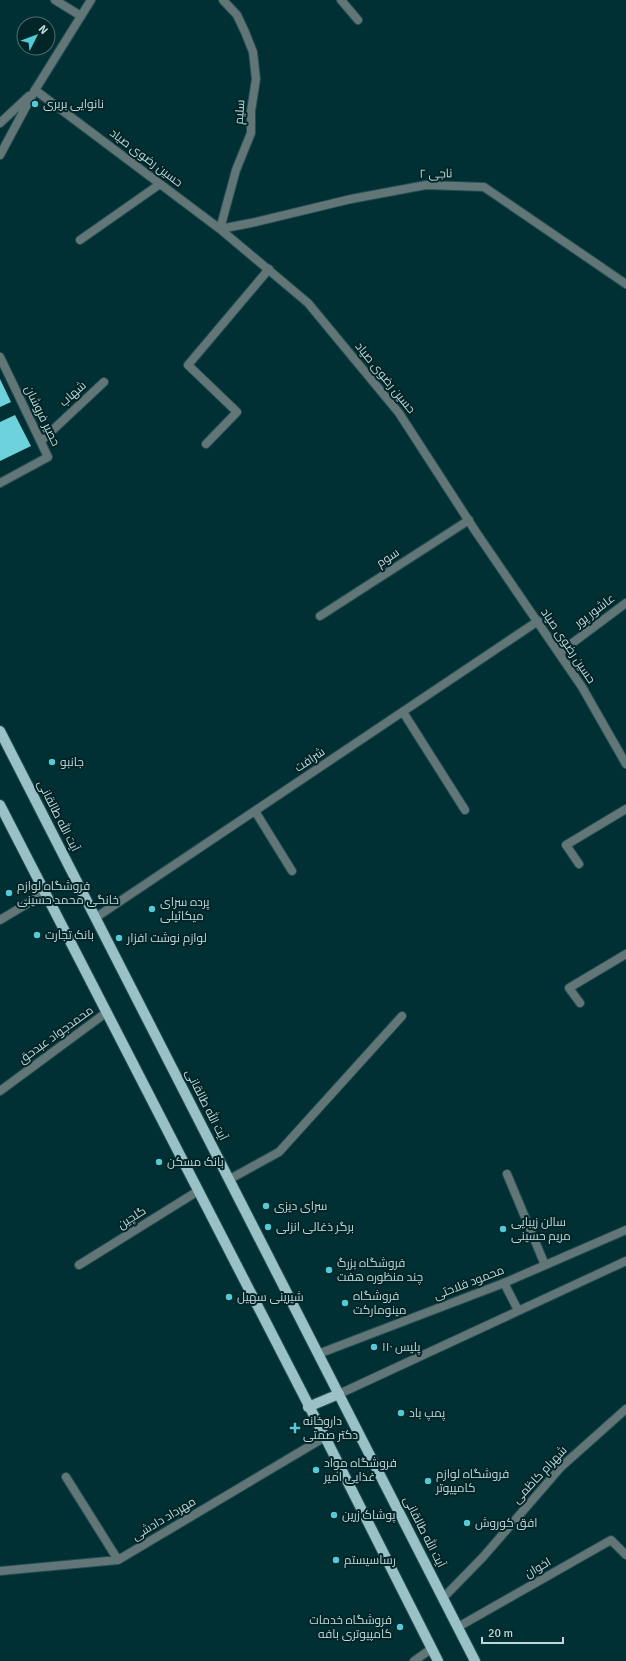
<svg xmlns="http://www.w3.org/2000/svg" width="626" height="1661" viewBox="0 0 626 1661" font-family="Signika,Cairo,sans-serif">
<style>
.building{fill:#6ed2dc}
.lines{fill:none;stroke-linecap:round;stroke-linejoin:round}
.service-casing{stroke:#234e52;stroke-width:10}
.minor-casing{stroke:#234e52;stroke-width:10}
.tertiary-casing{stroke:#234e52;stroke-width:10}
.primary-casing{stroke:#234e52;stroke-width:12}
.service{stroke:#627577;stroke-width:8}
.minor{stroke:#627577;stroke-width:8}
.tertiary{stroke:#627577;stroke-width:8}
.primary{stroke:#9ac1c5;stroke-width:10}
.poi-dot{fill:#52cbd7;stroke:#022528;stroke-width:1.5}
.labels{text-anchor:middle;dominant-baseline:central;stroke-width:4;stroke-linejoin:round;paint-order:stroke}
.poi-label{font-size:12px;fill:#c0d7d9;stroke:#022528;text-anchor:start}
.street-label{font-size:12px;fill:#c0d7d9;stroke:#022528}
</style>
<rect width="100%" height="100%" fill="#003034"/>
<!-- building -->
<path class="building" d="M0,379L11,402L0,407Z
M15,415L31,446L0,461V422Z"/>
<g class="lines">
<!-- service casing -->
<g class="service-casing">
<path id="service" d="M0,920L45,893"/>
</g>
<!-- minor casing -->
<g class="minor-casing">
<path id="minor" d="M55,0L81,16
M223,0L237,15L245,32L253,52L256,79L251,111V133L236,170L220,229L251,223L351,199L426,185L484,187L626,284
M341,0L358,20
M35,90L220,229L308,303L399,413L476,532L582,687L626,764
M80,240L160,184
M0,357L48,457L0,483
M41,441L104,382
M206,444L237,412L188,365L269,269
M320,616L469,520
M559,653L626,603
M403,712L465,810
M255,811L292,871
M579,864L566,845L626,809
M95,918L538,621
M580,1003L569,988L626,954
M0,1091L107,1012
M507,1174L545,1265
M230,1179L279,1152L402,1016
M79,1265L198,1191
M504,1283L518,1310
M66,1477L118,1560
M0,1571L118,1560L325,1437
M443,1598L483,1557L561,1467L626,1409
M458,1627L611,1540L626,1555
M414,1661L431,1649"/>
</g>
<!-- tertiary casing -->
<g class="tertiary-casing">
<path id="tertiary" d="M0,123L29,96
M0,155L35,90L91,0
M318,1354L504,1283L626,1230
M339,1394L626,1261"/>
</g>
<!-- primary casing -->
<g class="primary-casing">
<path id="primary" d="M0,731L475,1661
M0,805L325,1437L438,1661
M308,1407L339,1394"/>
</g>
<!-- service -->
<use href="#service" class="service"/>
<!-- minor -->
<use href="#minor" class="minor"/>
<!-- tertiary -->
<use href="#tertiary" class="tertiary"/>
<!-- primary -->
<use href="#primary" class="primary"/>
</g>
<!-- markers -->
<g class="poi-dot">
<circle cx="35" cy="104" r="4"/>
<circle cx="52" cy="762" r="4"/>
<circle cx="9" cy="893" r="4"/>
<circle cx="152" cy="909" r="4"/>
<circle cx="37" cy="935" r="4"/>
<circle cx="119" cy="938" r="4"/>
<circle cx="159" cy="1162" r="4"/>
<circle cx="266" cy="1206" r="4"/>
<circle cx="268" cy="1227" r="4"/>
<circle cx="503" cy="1229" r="4"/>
<circle cx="329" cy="1270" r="4"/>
<circle cx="229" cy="1297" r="4"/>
<circle cx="345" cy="1303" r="4"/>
<circle cx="374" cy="1347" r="4"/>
<circle cx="401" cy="1413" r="4"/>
<path d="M293 1422h4v4h4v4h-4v4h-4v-4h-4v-4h4z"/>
<circle cx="316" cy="1470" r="4"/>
<circle cx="428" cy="1481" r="4"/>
<circle cx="334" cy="1515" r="4"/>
<circle cx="467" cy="1523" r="4"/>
<circle cx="336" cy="1560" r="4"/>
<circle cx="400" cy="1627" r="4"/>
</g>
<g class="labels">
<!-- poi labels -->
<g class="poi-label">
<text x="43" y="104">نانوایی بربری</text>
<text x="60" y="762">جانبو</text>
<text x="17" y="886">فروشگاه لوازم<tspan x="17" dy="14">خانگی محمد حسینی</tspan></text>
<text x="160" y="902">پرده سرای<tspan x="160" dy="14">میکائیلی</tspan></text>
<text x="45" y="935">بانک تجارت</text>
<text x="127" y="938">لوازم نوشت افزار</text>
<text x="167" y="1162">بانک مسکن</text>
<text x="274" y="1206">سرای دیزی</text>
<text x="511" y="1222">سالن زیبایی<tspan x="511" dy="14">مریم حسینی</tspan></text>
<text x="276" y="1227">برگر ذغالی انزلی</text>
<text x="337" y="1263">فروشگاه بزرگ<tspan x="337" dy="14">چند منظوره هفت</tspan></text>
<text x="353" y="1296">فروشگاه<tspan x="353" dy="14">مینومارکت</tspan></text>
<text x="237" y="1297">شیرینی سهیل</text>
<text x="382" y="1347">پلیس ۱۱۰</text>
<text x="409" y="1413">پمپ باد</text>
<text x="303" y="1421">داروخانه<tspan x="303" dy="14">دکتر صمتی</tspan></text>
<text x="324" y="1463">فروشگاه مواد<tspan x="324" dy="14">غذایی امیر</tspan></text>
<text x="436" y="1474">فروشگاه لوازم<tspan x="436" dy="14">کامپیوتر</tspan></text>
<text x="342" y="1515">پوشاک زرین</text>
<text x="475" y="1523">افق کوروش</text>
<text x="344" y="1560">رساسیستم</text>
<text x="392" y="1620" text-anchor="end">فروشگاه خدمات<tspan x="392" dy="14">کامپیوتری بافه</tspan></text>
</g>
<!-- street labels -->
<g class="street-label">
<text transform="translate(240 112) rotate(-86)">سلیم</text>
<text transform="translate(146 158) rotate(37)">حسین رضوی صیاد</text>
<text transform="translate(436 174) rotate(-1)">ناجی ۲</text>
<text transform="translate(385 378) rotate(51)">حسین رضوی صیاد</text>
<text transform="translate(73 394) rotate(-42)">شهاب</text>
<text transform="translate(42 416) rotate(64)">حصیر فروشان</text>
<text transform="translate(388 558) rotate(-33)">سوم</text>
<text transform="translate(595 611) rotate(-37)">عاشور پور</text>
<text transform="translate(568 646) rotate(56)">حسین رضوی صیاد</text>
<text transform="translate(310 760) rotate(-34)">شرافت</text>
<text transform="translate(58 816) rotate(63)">آیت الله طالقانی</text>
<text transform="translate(56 1035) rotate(-36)">محمدجواد عبدحق</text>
<text transform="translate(206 1105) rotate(63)">آیت الله طالقانی</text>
<text transform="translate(132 1218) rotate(-32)">گلچین</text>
<text transform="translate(469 1283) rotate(-21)">محمود فلاحتی</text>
<text transform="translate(540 1475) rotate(-47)">شهرام کاظمی</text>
<text transform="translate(164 1519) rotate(-31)">مهرداد دادشی</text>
<text transform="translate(424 1532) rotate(63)">آیت الله طالقانی</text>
<text transform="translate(538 1568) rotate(-30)">اخوان</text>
</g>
</g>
<!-- north arrow -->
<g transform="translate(36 36) rotate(48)"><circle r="19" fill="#022528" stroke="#4e6c6f"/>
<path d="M0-3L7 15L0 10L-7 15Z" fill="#52cbd7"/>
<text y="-6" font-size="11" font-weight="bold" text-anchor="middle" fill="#c0d7d9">N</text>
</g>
<!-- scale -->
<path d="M482 1637v6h81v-6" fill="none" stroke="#c0d7d9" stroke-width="2"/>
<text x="488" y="1637" font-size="12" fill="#c0d7d9" stroke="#022528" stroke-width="3" paint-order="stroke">20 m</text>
</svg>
